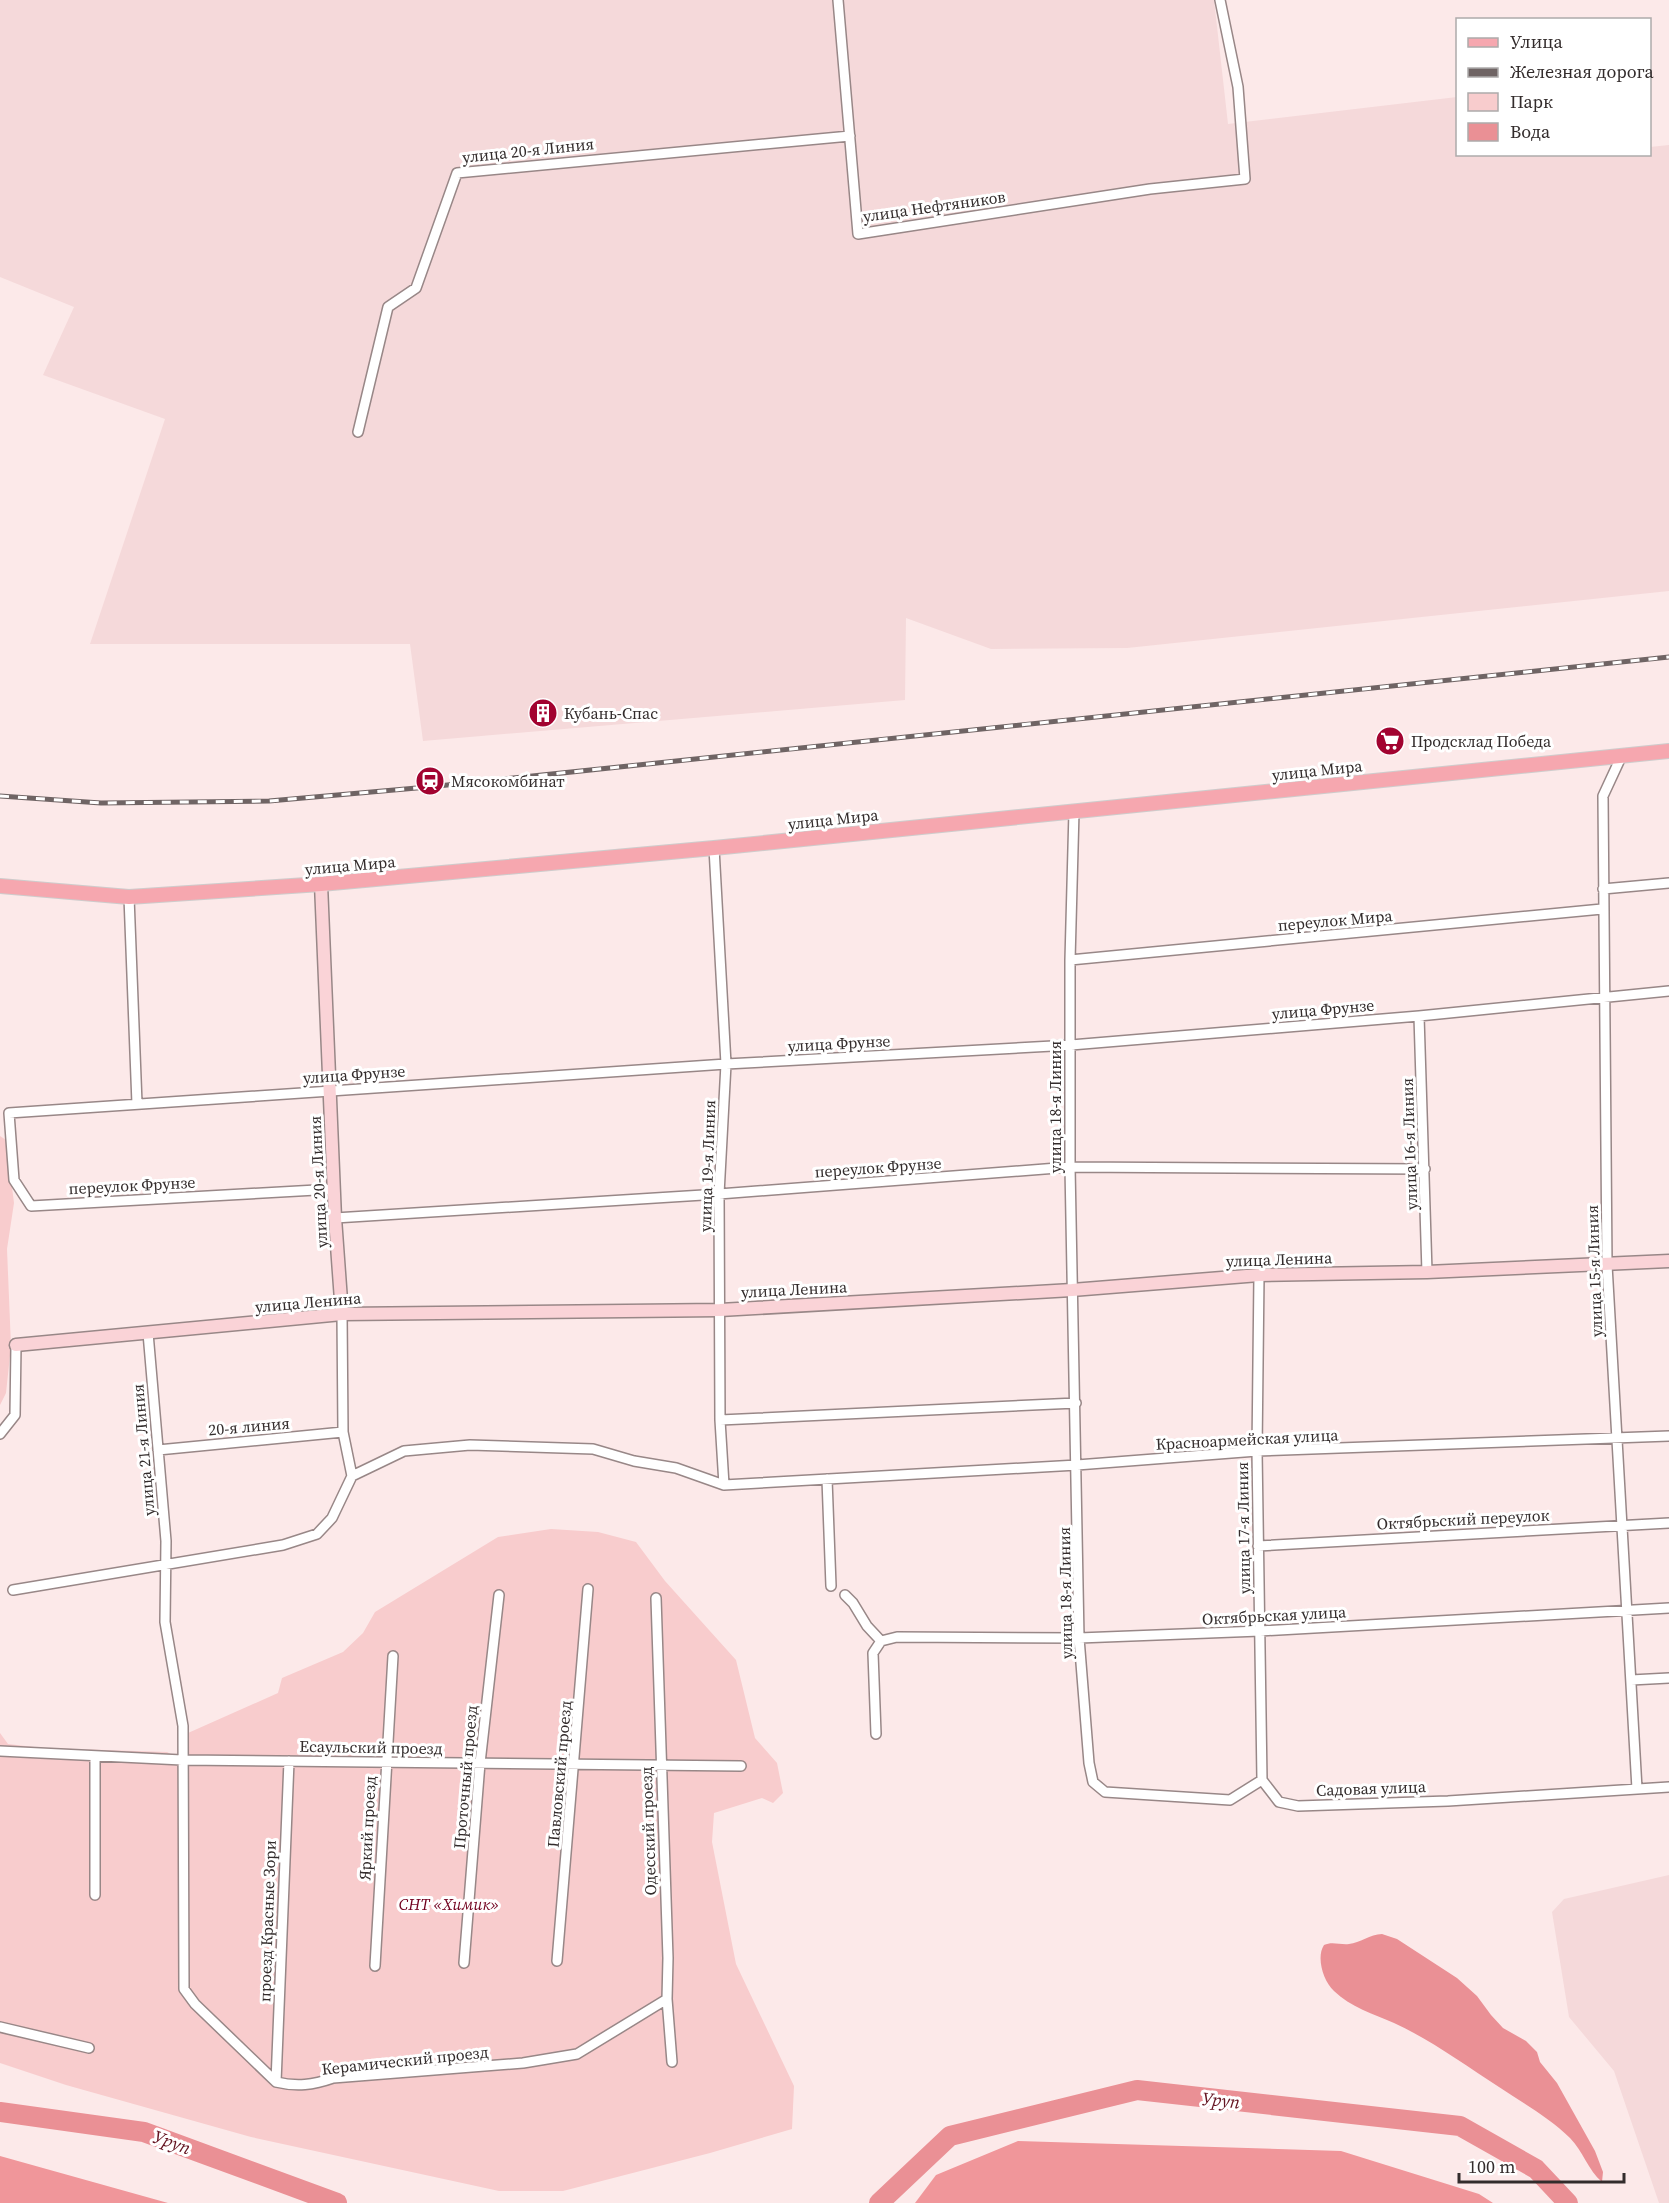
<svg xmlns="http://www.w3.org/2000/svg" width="1669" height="2203" viewBox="0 0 1669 2203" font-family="'Source Serif 4',serif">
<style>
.built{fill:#f5d9da}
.green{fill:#f8cccd}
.forest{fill:#f0969a}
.water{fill:#ea9095}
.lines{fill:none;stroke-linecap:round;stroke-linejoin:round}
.river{stroke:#ea9095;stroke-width:20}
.street-casing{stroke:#988787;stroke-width:12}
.secondary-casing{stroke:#988787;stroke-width:15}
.primary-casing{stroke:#cecccc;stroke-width:16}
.street{stroke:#fff;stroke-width:9}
.secondary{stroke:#fad3d7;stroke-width:12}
.primary{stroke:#f6a7af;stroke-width:14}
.rail-casing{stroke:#6f6464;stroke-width:5}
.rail{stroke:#fff;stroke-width:3;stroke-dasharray:9;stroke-linecap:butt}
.labels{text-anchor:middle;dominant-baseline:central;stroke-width:6;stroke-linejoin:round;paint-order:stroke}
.street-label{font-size:16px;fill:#332c2c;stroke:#fff}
.poi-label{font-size:16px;fill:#332c2c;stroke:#fff;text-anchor:start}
.park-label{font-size:16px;font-style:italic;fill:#71001e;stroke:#fff}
.water-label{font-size:18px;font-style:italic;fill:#641421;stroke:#fff}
</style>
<rect width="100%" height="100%" fill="#fce9e9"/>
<!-- built -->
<path class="built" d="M0,0H1214L1228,124L1457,97L1458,154H1650V144V147L1669,145V591L1127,648L991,649L906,618L905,700L423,741L410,644H90L165,419L43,375L74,307L0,277Z
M1669,1875V2203H1659L1614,2071L1569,2017L1552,1912L1564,1899Z"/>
<!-- green -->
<path class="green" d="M0,1136L6,1140L14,1203L7,1249L11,1346L6,1393L0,1405Z
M551,1529L598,1532L636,1542L665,1581L736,1660L755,1738L777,1763L783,1793L773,1803L762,1798L714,1813L712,1842L736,1964L794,2086L792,2129L710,2153L563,2191H499L251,2137L66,2085L0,2063V1733L8,1744L43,1748L167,1752L182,1760L188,1733L278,1693L282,1678L343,1652L363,1633L375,1612L498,1537Z"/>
<!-- forest -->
<path class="forest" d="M1018,2141L1341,2151L1479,2194L1493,2203H915L936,2175Z
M0,2156L168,2203H0Z"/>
<!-- water -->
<path class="water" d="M1382,1934L1397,1939L1457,1978L1477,1996L1491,2015L1503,2028L1526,2041L1537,2052L1540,2062L1557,2083L1595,2151L1603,2172L1602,2182C1588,2170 1583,2151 1570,2138C1550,2118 1523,2103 1499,2087C1465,2065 1431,2040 1394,2023C1374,2014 1350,2007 1334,1991C1323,1981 1316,1957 1324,1945C1332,1941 1340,1945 1349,1944C1360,1943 1370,1934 1382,1934Z"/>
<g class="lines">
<!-- river -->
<path class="river" d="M0,2112L144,2132L337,2203
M879,2203L950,2136L1137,2090L1460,2126L1536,2169L1568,2203"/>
<!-- street casing -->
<g class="street-casing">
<path id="street" d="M838,0L858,234L1150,189L1245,179L1238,87L1220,0
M358,432L388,307L416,288L457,173L850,136
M1622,755L1603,796L1607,1265L1637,1789
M1074,811L1070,960V1167L1079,1638L1089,1763L1093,1782L1105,1792L1230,1800L1262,1780L1279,1802L1298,1806L1448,1801L1669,1787
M714,848L726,1064L719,1194L720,1420L724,1485
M1603,889L1669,883
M129,897L137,1104
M1070,960L1602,909
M1419,1016L1427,1272
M334,1189L31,1206L14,1180L9,1113L726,1064L1071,1045L1419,1016L1669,991
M335,1218L719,1194L1070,1167L1425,1169
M1259,1275L1257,1451L1262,1780
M342,1314L343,1432L352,1476
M148,1333L166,1541L165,1622L183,1726L184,1989L195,2004L276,2082C297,2087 313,2085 333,2078L523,2063L577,2054L667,1999
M720,1420L1076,1403
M0,1434L15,1415L16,1345
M158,1450L343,1432
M827,1479L831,1586
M1258,1546L1669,1523
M13,1590L283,1545L317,1534L332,1518L352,1476L404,1451L470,1445L593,1449L634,1461L676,1468L724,1485L1077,1465L1257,1451L1669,1436
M845,1595L853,1603L867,1626L881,1641
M656,1598L668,1958L667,1999L672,2062
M1631,1680L1669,1678
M876,1734L873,1653L881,1641L897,1637L1079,1638L1260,1631L1669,1608
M0,1751L182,1760L741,1766
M95,1756V1895
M557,1961L588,1589
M464,1963L480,1763L499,1595
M375,1966L393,1656
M0,2027L89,2048
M276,2082L289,1761"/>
</g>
<!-- secondary casing -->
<g class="secondary-casing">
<path id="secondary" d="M321,884L335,1218L342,1314
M16,1345L342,1314L720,1310L1072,1290L1259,1275L1427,1272L1669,1261"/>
</g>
<!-- primary casing -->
<g class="primary-casing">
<path id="primary" d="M0,886L129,897L321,884L714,848L1669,751"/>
</g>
<!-- street -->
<use href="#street" class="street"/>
<!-- secondary -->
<use href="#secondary" class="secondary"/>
<!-- primary -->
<use href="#primary" class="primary"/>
<!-- rail casing -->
<g class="rail-casing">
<path id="rail" d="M0,796L101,803L269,801L428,787L1669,657"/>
</g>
<!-- rail -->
<use href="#rail" class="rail"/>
</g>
<!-- icons -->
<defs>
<g id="building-disc" transform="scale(1.5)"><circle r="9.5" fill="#a20330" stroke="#fff"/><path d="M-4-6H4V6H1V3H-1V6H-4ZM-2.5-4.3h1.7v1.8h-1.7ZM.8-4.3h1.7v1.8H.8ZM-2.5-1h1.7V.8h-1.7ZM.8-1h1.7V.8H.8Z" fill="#fff"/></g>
<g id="supermarket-disc" transform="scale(1.5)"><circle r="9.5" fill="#a20330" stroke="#fff"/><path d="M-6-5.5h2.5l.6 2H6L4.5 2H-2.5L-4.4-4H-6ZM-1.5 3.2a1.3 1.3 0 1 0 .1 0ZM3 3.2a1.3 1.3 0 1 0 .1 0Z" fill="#fff"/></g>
<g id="station-disc" transform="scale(1.5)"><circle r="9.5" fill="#a20330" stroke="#fff"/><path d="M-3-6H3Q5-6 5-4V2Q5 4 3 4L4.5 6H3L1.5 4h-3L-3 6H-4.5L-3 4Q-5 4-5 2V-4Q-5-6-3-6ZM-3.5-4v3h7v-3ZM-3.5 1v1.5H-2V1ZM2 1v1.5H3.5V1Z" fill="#fff"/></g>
</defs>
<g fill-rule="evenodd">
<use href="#building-disc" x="543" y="713"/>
<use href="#supermarket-disc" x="1390" y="741"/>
<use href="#station-disc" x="430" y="781"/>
</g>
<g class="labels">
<!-- street labels -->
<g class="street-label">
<text transform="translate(528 150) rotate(-6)">улица 20-я Линия</text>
<text transform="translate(934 206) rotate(-8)">улица Нефтяников</text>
<text transform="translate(1317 770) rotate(-6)">улица Мира</text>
<text transform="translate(833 819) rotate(-6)">улица Мира</text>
<text transform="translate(350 865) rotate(-5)">улица Мира</text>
<text transform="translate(1335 920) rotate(-5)">переулок Мира</text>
<text transform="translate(1323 1009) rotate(-5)">улица Фрунзе</text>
<text transform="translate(839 1043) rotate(-3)">улица Фрунзе</text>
<text transform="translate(354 1074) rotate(-4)">улица Фрунзе</text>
<text transform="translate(1055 1107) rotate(-90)">улица 18-я Линия</text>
<text transform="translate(1409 1144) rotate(-92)">улица 16-я Линия</text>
<text transform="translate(707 1166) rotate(-88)">улица 19-я Линия</text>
<text transform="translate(878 1167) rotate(-4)">переулок Фрунзе</text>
<text transform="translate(318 1182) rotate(-93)">улица 20-я Линия</text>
<text transform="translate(132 1185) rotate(-3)">переулок Фрунзе</text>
<text transform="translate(1279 1259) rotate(-2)">улица Ленина</text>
<text transform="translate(1594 1271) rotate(-92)">улица 15-я Линия</text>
<text transform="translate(794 1289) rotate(-3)">улица Ленина</text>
<text transform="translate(308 1302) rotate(-5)">улица Ленина</text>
<text transform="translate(249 1426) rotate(-5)">20-я линия</text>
<text transform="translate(1247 1439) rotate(-3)">Красноармейская улица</text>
<text transform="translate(143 1450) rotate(-95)">улица 21-я Линия</text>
<text transform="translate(1463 1519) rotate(-3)">Октябрьский переулок</text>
<text transform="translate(1243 1528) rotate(-91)">улица 17-я Линия</text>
<text transform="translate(1065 1593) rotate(-91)">улица 18-я Линия</text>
<text transform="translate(1274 1615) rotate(-3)">Октябрьская улица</text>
<text transform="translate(371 1747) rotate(1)">Есаульский проезд</text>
<text transform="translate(559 1774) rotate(-85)">Павловский проезд</text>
<text transform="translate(465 1777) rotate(-85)">Проточный проезд</text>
<text transform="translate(1371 1788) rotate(-2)">Садовая улица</text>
<text transform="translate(367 1828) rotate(-87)">Яркий проезд</text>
<text transform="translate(648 1831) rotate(-92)">Одесский проезд</text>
<text transform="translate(267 1921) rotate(-88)">проезд Красные Зори</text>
<text transform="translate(405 2060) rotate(-6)">Керамический проезд</text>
</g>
<!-- poi labels -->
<g class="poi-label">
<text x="564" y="713">Кубань-Спас</text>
<text x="1411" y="741">Продсклад Победа</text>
<text x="451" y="781">Мясокомбинат</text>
</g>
<!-- park labels -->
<g class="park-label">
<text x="449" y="1904">СНТ «Химик»</text>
</g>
<!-- water labels -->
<g class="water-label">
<text transform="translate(1221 2100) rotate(6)">Уруп</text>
<text transform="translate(172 2142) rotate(20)">Уруп</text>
</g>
</g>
<!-- legend -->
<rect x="1456" y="18" width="195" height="138" fill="#ffffff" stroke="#adabab" stroke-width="1.5"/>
<rect x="1468" y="38" width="30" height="9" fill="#f6a7af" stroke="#adabab" stroke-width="1.5"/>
<text x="1510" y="48" font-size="18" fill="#332c2c">Улица</text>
<rect x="1468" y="68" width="30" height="9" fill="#6f6464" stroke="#adabab" stroke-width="1.5"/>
<text x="1510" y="78" font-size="18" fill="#332c2c">Железная дорога</text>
<rect x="1468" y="93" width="30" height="18" fill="#f8cccd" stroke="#adabab" stroke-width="1.5"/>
<text x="1510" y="108" font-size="18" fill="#332c2c">Парк</text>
<rect x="1468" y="123" width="30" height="18" fill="#ea9095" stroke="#adabab" stroke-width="1.5"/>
<text x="1510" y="138" font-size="18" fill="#332c2c">Вода</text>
<!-- scale -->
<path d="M1459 2173v9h165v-9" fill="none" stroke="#332c2c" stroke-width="3"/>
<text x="1468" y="2173" font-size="18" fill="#332c2c" stroke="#ffffff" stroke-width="4.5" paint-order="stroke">100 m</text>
</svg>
